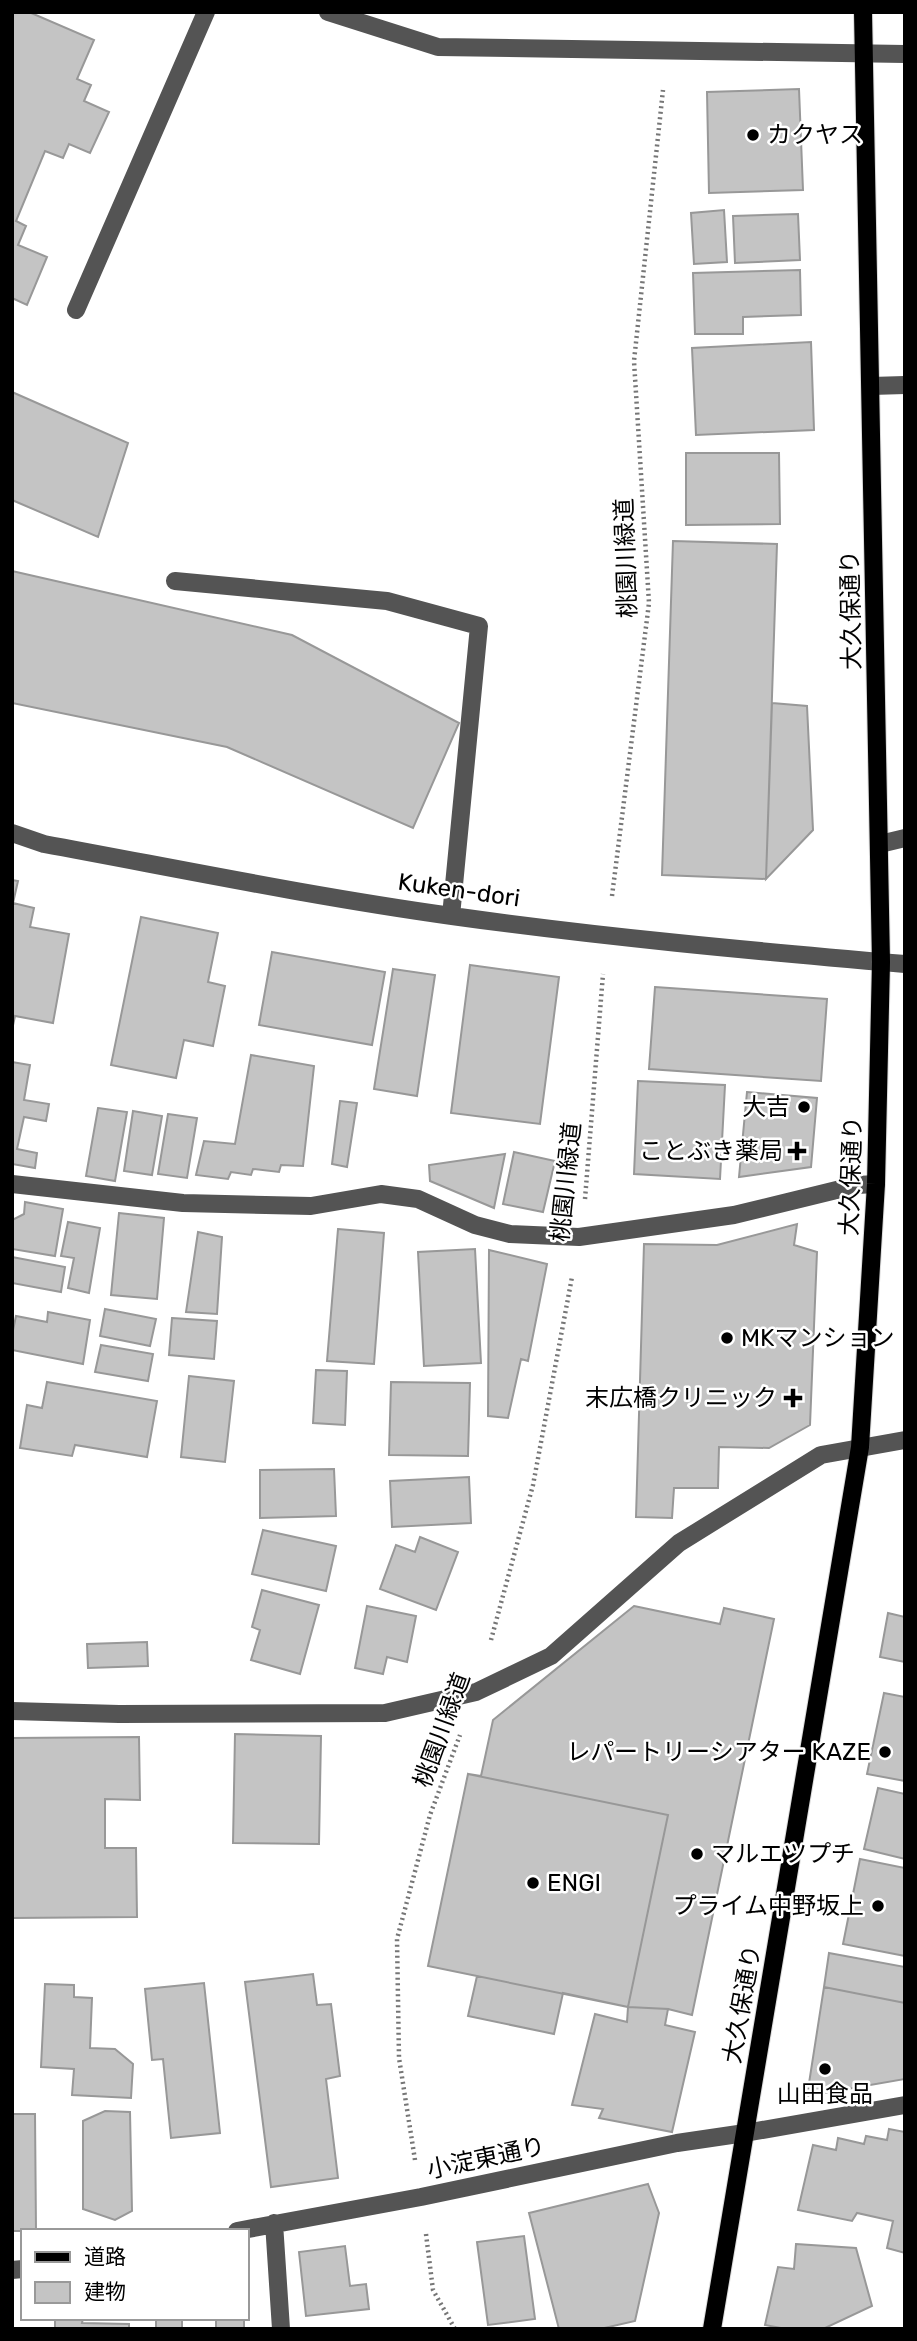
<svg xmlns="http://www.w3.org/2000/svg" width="917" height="2341" viewBox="0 0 917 2341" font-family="Rubik,'Noto Sans JP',sans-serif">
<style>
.building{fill:#c4c4c4;stroke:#989898;stroke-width:2}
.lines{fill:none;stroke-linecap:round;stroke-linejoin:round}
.major-casing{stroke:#dbdbdb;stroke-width:20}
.path{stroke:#767676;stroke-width:4.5;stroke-dasharray:2 3.5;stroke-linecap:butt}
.minor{stroke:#545454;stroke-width:18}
.major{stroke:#000;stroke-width:18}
.poi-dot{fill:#000;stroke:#fff;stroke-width:2.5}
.labels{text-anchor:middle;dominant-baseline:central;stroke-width:5;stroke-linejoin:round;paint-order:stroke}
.poi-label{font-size:24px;fill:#000;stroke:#fff;text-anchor:end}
.street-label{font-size:24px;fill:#000;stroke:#fff}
</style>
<rect width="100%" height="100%" fill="#fff"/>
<!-- building -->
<path class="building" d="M12,12H29L94,40L77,79L91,85L84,101L109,112L90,153L69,144L63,158L45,151L16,221L26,226L18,245L47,257L27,305L12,298Z
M799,89L803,190L709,193L707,92Z
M724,210L727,262L694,264L691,213Z
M798,214L800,260L735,263L733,216Z
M800,270L801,315L743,317V334H695L693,273Z
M811,342L814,430L696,435L692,348Z
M12,392L128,443L98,537L12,500Z
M686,453H779L780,524L686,525Z
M673,541L777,544L766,879L662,875Z
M12,571L292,635L459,723L413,828L227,747L12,703Z
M772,703L807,706L813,830L766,879Z
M12,880L18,881L13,903L34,908L30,927L69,934L53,1023L15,1016L12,1030Z
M141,917L218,933L208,982L225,986L213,1046L184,1040L176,1078L111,1065Z
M272,952L385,972L372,1045L259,1025Z
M470,965L559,977L540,1124L451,1113Z
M393,969L435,975L417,1096L374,1089Z
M655,987L827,999L821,1081L649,1069Z
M251,1055L314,1066L303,1166L281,1165L279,1172L253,1169L251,1175L231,1172L228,1179L196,1175L204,1141L235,1144Z
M12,1062L30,1065L24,1100L49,1104L46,1121L24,1117L17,1149L37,1153L35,1168L12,1164Z
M638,1081L725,1085L720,1179L634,1174Z
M747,1092L817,1098L811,1167L739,1177Z
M340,1101L357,1103L347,1167L332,1164Z
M98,1108L127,1112L115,1181L86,1176Z
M133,1111L162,1116L152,1175L124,1171Z
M168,1114L197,1118L187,1178L158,1174Z
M514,1152L555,1161L543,1212L503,1204Z
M505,1154L494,1208L430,1181L429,1165Z
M25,1202L63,1209L55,1256L12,1249V1220L24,1214Z
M119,1213L164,1218L157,1299L111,1295Z
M68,1222L100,1228L89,1293L68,1288L74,1258L61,1256Z
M797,1224L794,1245L817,1252L810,1425L769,1448L719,1447L718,1488H674L672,1518L636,1517L644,1244L717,1245Z
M338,1229L384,1233L374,1364L327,1361Z
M198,1232L222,1237L217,1314L186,1312Z
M475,1249L481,1363L424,1366L418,1252Z
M489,1250L547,1264L528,1361L521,1359L508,1418L488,1416Z
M12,1257L65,1267L61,1292L12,1283Z
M105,1309L156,1319L150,1346L100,1336Z
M48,1312L90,1320L83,1364L12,1350V1335L16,1316L47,1322Z
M172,1318L217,1321L214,1359L169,1355Z
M101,1345L153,1354L148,1381L95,1372Z
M316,1370L347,1371L345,1425L313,1423Z
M189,1376L234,1381L225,1462L181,1457Z
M47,1382L157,1401L147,1457L75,1445L72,1456L20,1448L27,1405L42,1408Z
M391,1382L470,1383L468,1456L389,1455Z
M334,1469L336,1516L260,1518V1470Z
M469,1477L471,1523L392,1527L390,1481Z
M263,1530L336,1546L326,1591L252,1574Z
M420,1537L458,1552L436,1610L380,1589L396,1545L415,1552Z
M262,1590L319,1605L300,1674L251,1660L260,1630L252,1627Z
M367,1606L416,1616L407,1662L387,1657L383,1674L355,1668Z
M634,1606L720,1624L724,1608L774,1619L692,2015L668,2009L628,2007L563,1993L554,2034L468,2016L477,1976L428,1966L468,1774L481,1776L493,1720Z
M888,1613L905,1617V1662L880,1657Z
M147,1642L148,1666L88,1668L87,1644Z
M884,1693L905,1697V1781L867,1774Z
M235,1734L321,1736L319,1844L233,1843Z
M139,1737L140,1800L105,1799V1848H136L137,1917L12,1918V1738Z
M468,1774L668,1815L628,2007L428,1966Z
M878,1788L905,1794V1859L864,1849Z
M860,1859L905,1868V1956L843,1944Z
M829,1953L905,1967V2003L824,1987Z
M313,1974L317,2005L331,2004L340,2076L326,2079L338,2178L271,2187L245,1982Z
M204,1983L220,2133L171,2138L163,2059L152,2060L145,1989Z
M45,1984L74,1985V1997L92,1998L90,2048L115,2049L133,2064L131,2098L72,2095L74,2069L41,2067Z
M824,1987L905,2003V2079L807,2096Z
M628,2007L668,2009L665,2025L695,2032L672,2132L599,2118L603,2109L572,2105L595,2014L627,2022Z
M105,2111L130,2112L132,2211L115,2220L83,2209V2121Z
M12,2114H35L36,2231H12Z
M889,2129L905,2132V2253L887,2248L893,2221L857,2213L852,2221L798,2210L813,2145L836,2150L838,2138L864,2144L866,2136L887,2140Z
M648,2184L659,2213L635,2321L600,2329H559L529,2213Z
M524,2236L535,2319L488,2325L477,2242Z
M796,2244L856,2248L872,2306L823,2329H786L765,2325L778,2267L794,2269Z
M345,2246L350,2286L366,2284L369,2309L306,2316L299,2252Z
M55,2318H83L82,2323L129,2324V2329H55Z
M156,2318H182V2329H156Z
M216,2318H244V2329H216Z"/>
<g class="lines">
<!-- major casing -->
<g class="major-casing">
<path id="major" d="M712,2329L860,1447L876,1184L881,962L863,12"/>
</g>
<!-- path -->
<path class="path" d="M612,896L649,603L634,361L663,90
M585,1199L603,974
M491,1640L533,1485L572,1277
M415,2160L399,2058L397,1939L430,1815L460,1735
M426,2234L433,2290L455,2329"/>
<!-- minor -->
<path class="minor" d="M328,12L438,47L905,54
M76,310L206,12
M871,386L905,385
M175,581L387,601L479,626L451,916
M12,833L44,844C180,869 315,897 452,916C602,937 754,951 905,964
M880,844L905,838
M12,1184L183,1203L311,1206L381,1194L418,1199L475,1225L510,1234L579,1237L734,1215L857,1185L876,1184
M12,1711L119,1714L385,1713L476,1692L551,1656L679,1543L821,1455L905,1440
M274,2223L281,2329
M237,2231L421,2197L677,2143L745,2133L905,2105
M12,2270L23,2269"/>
<!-- major -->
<use href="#major" class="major"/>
</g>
<!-- markers -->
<g class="poi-dot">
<circle cx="753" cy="135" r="7"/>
<circle cx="804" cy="1107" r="7"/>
<path d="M793.5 1140.5h7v7h7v7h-7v7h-7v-7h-7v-7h7z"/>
<circle cx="727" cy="1338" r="7"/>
<path d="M789.5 1387.5h7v7h7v7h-7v7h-7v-7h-7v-7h7z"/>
<circle cx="885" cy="1752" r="7"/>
<circle cx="697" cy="1854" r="7"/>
<circle cx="533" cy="1883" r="7"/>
<circle cx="878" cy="1906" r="7"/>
<circle cx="825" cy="2069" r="7"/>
</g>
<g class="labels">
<!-- poi labels -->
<g class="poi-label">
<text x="767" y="135" text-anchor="start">カクヤス</text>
<text x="790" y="1107">大吉</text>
<text x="783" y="1151">ことぶき薬局</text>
<text x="741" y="1338" text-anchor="start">MKマンション</text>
<text x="777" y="1398">末広橋クリニック</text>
<text x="871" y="1752">レパートリーシアター KAZE</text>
<text x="711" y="1854" text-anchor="start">マルエツプチ</text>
<text x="547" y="1883" text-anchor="start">ENGI</text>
<text x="864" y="1906">プライム中野坂上</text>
<text x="825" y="2094" text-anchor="middle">山田食品</text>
</g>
<!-- street labels -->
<g class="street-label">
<text transform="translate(626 558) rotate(-92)">桃園川緑道</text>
<text transform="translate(851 610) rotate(-91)">大久保通り</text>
<text transform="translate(459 890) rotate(8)">Kuken-dori</text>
<text transform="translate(851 1176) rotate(-88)">大久保通り</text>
<text transform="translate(566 1182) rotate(-84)">桃園川緑道</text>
<text transform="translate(442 1730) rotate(-70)">桃園川緑道</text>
<text transform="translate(742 2004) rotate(-80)">大久保通り</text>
<text transform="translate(486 2158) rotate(-12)">小淀東通り</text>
</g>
</g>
<!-- border -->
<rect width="917" height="2341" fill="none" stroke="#000000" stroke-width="28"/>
<!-- legend -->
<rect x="21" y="2229" width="228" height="91" fill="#ffffff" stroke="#999999" stroke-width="2"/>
<rect x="35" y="2252" width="35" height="10" fill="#000000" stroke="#999999" stroke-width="2"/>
<text x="84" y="2264" font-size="21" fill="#000000">道路</text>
<rect x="35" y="2282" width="35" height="21" fill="#c4c4c4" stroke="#999999" stroke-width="2"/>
<text x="84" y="2299" font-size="21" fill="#000000">建物</text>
</svg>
